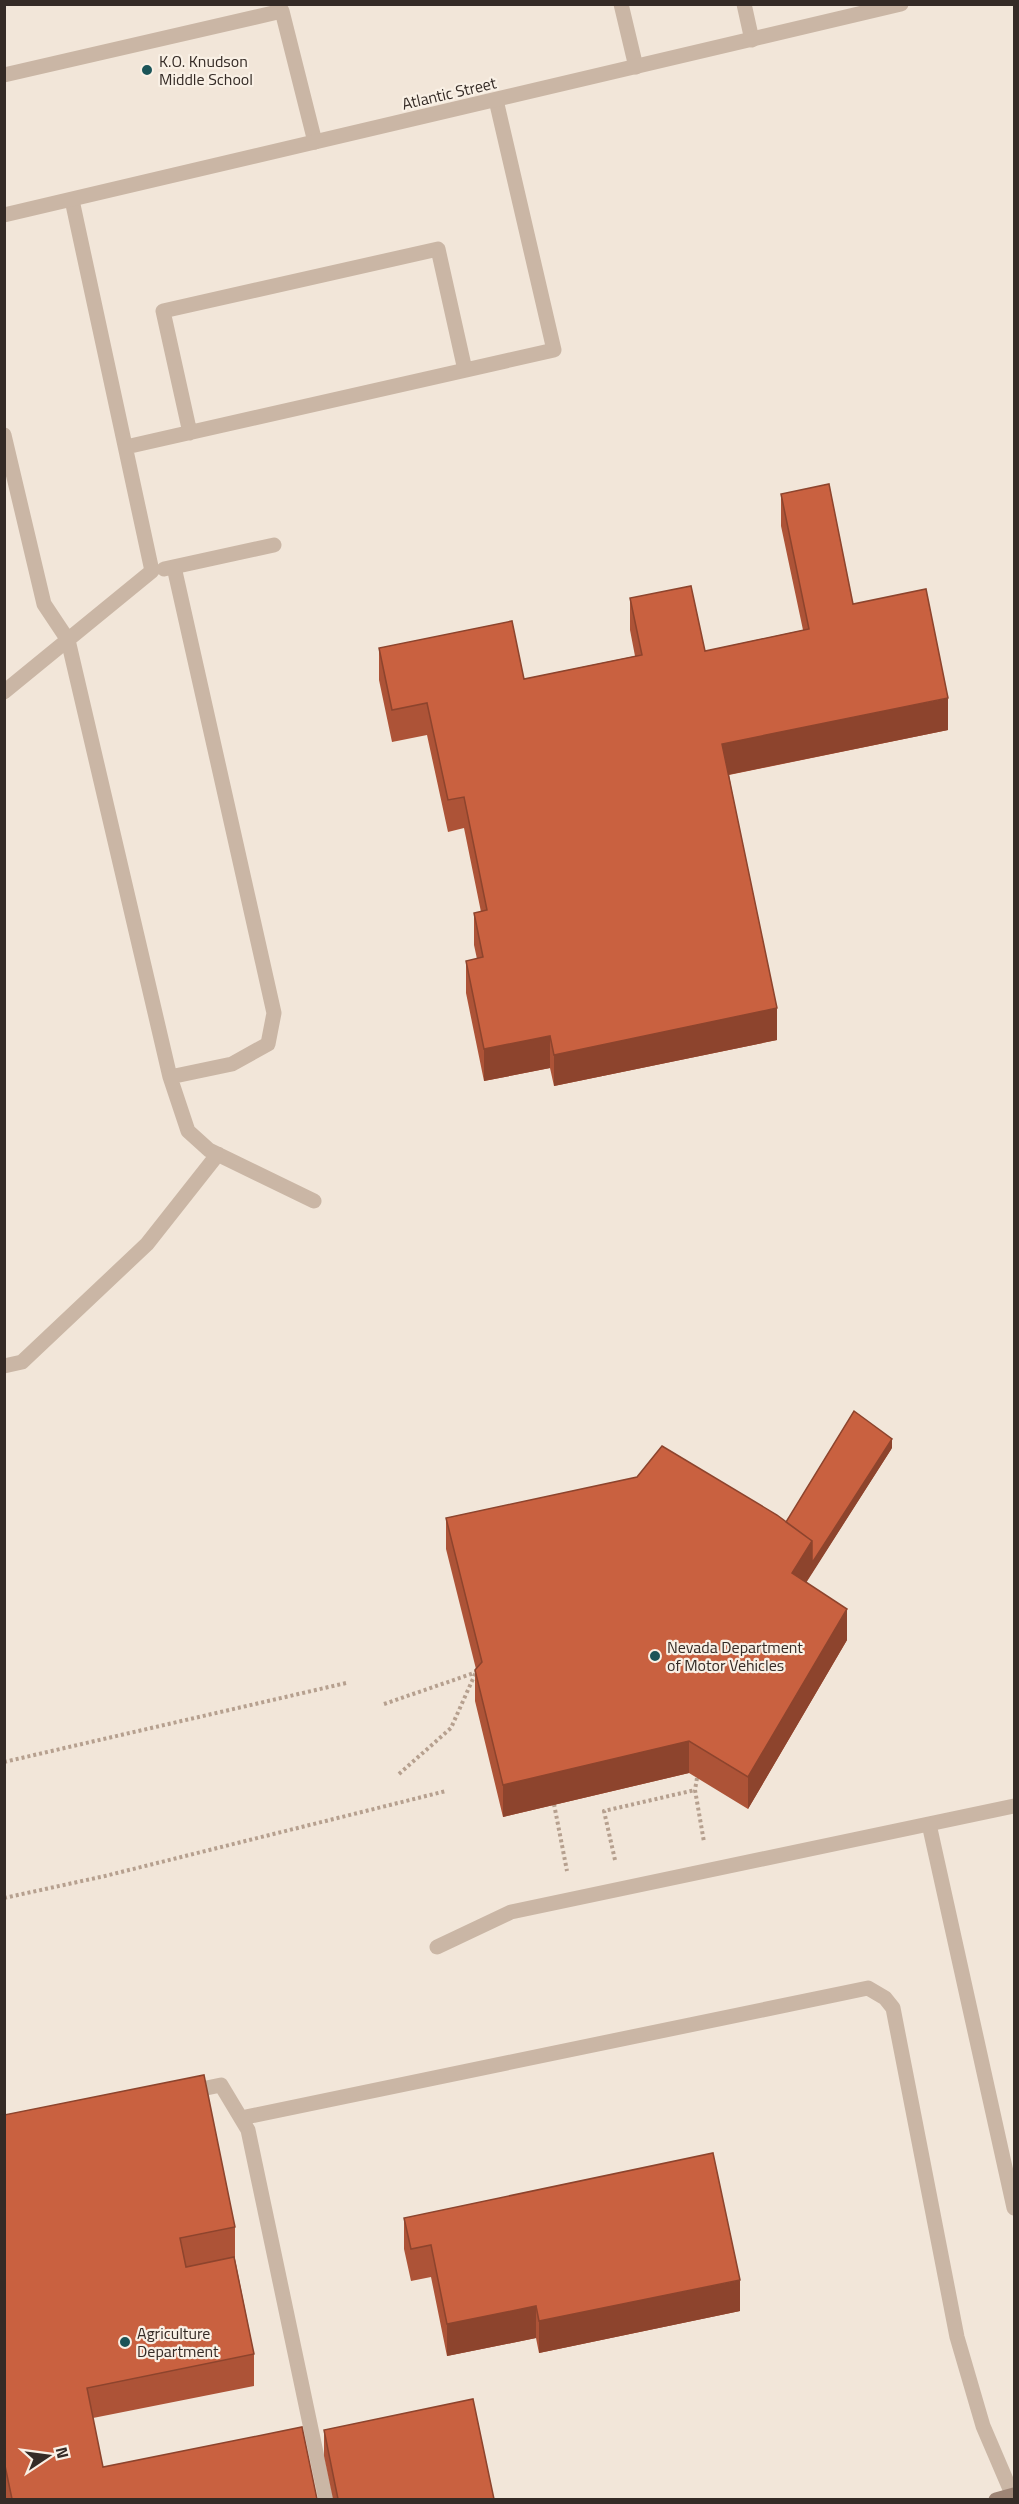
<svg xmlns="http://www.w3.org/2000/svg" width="1019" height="2504" viewBox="0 0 1019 2504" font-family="'Titillium Web',sans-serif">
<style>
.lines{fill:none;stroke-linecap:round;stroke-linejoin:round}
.path{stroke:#b6a08f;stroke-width:4;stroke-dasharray:3 3;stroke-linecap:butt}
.service{stroke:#cab6a5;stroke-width:15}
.minor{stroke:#cab6a5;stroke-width:15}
.secondary{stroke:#9e8576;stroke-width:15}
.wall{fill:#ad5337}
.shaded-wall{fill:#8d442d}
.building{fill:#c96140;stroke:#8d442d;stroke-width:1.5}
.poi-dot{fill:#1b5458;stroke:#f9f0e5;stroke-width:2}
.labels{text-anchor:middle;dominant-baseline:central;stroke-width:4.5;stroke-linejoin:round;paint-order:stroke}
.poi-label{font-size:16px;fill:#352b26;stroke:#f9f0e5;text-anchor:start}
.street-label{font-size:16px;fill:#352b26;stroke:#f9f0e5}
</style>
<rect width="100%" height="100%" fill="#f2e6d9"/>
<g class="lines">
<!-- path -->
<path class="path" d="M384,1704L477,1672
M4,1762L346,1683
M399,1774L451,1728L476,1672
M697,1778L695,1790L704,1842
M554,1804L567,1871
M615,1860L604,1811L695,1790
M4,1898L105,1876L446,1791"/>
<!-- service -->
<path class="service" d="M621,4L636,67
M744,4L752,40
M4,75L282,11L315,142
M190,433L163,311L438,249L465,370
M4,435L44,604L68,640L170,1077
M126,447L554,350L496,100
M174,567L274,1013L268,1044L232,1064L170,1077L188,1131L209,1150L314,1201
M164,569L274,545
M4,692L152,571L72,200
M4,1366L22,1362L147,1244L218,1154
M929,1824L1014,2208
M437,1947L511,1912L1014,1806
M187,2092L221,2085L248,2130L326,2500
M241,2118L868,1988L885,1998L893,2008L957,2337L983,2426L1013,2496"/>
<!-- minor -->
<path class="minor" d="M4,215L901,4"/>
<!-- secondary -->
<path class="secondary" d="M996,2500L1014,2495"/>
</g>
<!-- wall -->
<path class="wall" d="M781,494L853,604L948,730L729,775L777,1040L554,1086L550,1068L484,1081L466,993V961L477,959L474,945V913L481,912L464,828L448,832L427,735L392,742L379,680V648L524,679L635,656L630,630V598L705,651L803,630L781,526Z
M892,1448L806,1582L847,1640L748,1809L689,1773L503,1817L475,1701V1670L476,1669L446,1549V1518L786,1522Z
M4,2115L235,2227V2259L254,2354V2386L93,2418L103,2467L317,2499H6L4,2493Z
M404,2218L740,2311L539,2353L536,2338L447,2356L431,2277L411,2281L404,2249Z
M324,2430L494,2499H333L324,2456Z"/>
<!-- shaded-wall -->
<path class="shaded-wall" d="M948,698V730L722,776V744Z
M777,1008V1040L554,1086V1055Z
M550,1036V1068L484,1081V1049Z
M892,1439V1448L792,1605V1573L812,1541Z
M847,1609V1640L748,1809V1777Z
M689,1741V1773L503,1817V1785Z
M740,2280V2311L539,2353V2321Z
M536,2306V2338L447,2356V2324Z"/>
<!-- building -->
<path class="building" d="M829,484L853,604L926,589L948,698L722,744L777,1008L554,1055L550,1036L484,1049L466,961L483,957L474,913L487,910L464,797L448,800L427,703L392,710L379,648L512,621L524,679L642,655L630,598L691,586L705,651L809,629L781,494Z
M854,1411L892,1439L812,1563V1541L786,1522Z
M662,1446L777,1515L812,1541L792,1573L847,1609L748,1777L689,1741L503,1785L475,1670L482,1662L446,1518L637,1477Z
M204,2075L235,2227L180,2238L186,2267L234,2257L254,2354L87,2388L103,2467L302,2427L317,2499H12L4,2461V2115Z
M713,2153L740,2280L539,2321L536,2306L447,2324L431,2245L411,2249L404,2218Z
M473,2399L494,2499H338L324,2430Z"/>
<!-- markers -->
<g class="poi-dot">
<circle cx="147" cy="70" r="6"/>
<circle cx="655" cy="1656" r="6"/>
<circle cx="125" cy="2342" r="6"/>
</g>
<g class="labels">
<!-- poi labels -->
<g class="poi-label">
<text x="159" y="61">K.O. Knudson<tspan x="159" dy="18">Middle School</tspan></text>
<text x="667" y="1647">Nevada Department<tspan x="667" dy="18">of Motor Vehicles</tspan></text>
<text x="137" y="2333">Agriculture<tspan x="137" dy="18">Department</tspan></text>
</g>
<!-- street labels -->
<g class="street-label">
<text transform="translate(449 93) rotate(-13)">Atlantic Street</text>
</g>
</g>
<!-- border -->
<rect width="1019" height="2504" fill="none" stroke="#352b26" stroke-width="12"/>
<!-- north arrow -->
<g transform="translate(48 2456) rotate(77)" stroke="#f9f0e5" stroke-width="4.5" paint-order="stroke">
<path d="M0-4.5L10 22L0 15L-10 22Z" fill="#352b26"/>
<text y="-9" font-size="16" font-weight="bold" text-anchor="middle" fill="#352b26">N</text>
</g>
</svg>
